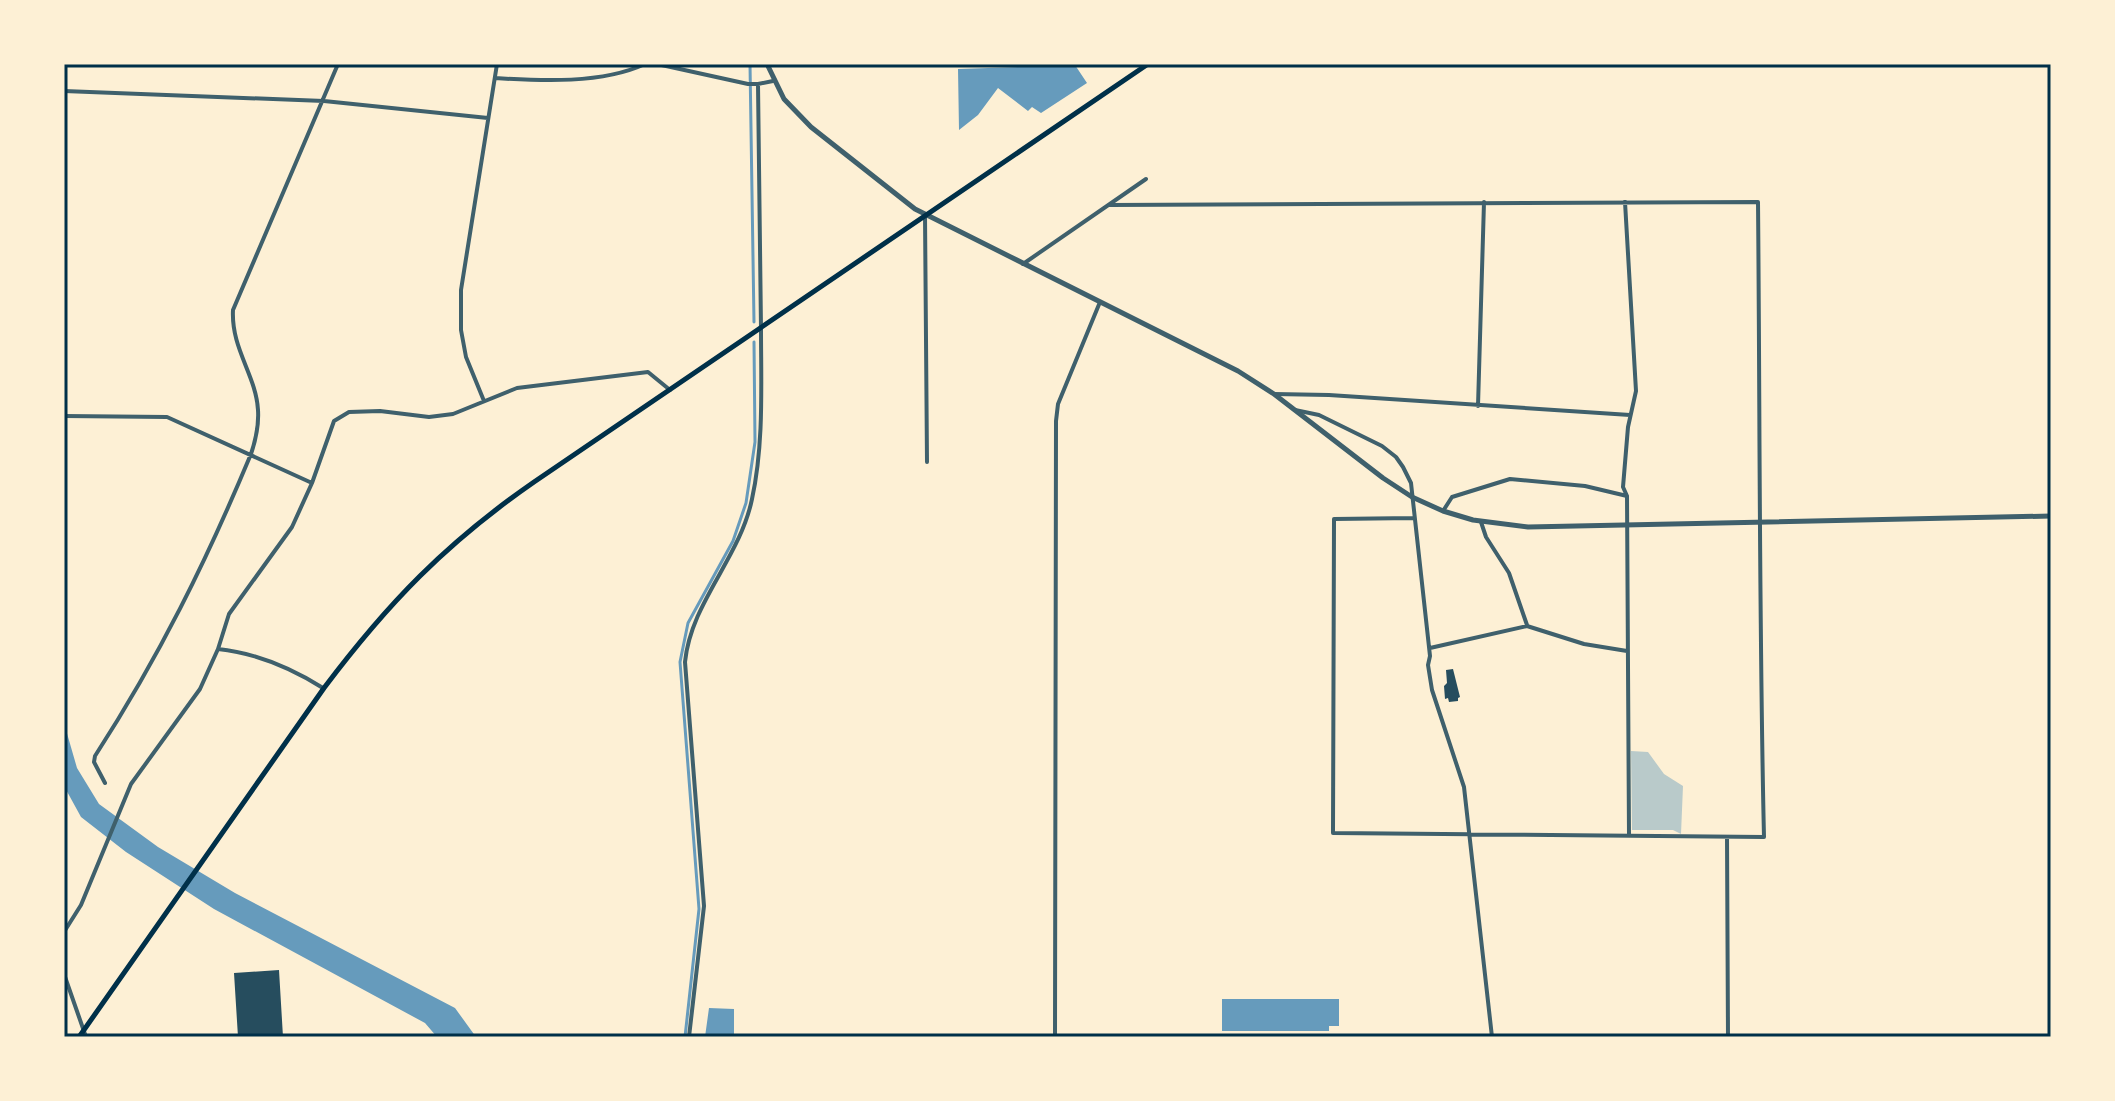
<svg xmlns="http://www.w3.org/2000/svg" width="2115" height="1101" viewBox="0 0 2115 1101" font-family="Manrope,sans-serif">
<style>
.green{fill:#b9caca}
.water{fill:#669bbc}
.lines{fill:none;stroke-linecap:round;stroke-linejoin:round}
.stream{stroke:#669bbc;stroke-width:3}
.building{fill:#264d5e}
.minor{stroke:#3f606c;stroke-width:4}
.tertiary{stroke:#3f606c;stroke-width:5}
.secondary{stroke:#003049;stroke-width:5}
.neatline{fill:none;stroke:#003049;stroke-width:3}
</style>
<rect width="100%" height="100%" fill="#fdf0d5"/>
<!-- green -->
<path class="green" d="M1631,751L1648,752L1664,774L1683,786L1681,834L1673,830H1632Z"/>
<!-- water -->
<path class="water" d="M1075,65L1087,83L1041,113L1032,107L1028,111L998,88L978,115L959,130L958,69Z
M64,723L77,768L99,804L158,847L235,893L455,1008L476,1037H437L425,1023L214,909L126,852L81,817L64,786Z
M1222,999H1339V1026H1329V1031H1222Z
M709,1008L734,1009V1037H705Z"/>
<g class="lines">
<!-- stream -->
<path class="stream" d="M750,64L754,322
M685,1037L699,909L680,662L688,623L733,541L746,503L755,442L754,342"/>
</g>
<!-- building -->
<path class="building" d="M1453,669L1460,697L1458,698V701L1449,702L1448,698L1445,699L1444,686L1447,683L1446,670Z
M279,970L283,1037H238L234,973Z"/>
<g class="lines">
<!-- minor -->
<path class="minor" d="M657,64L748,84H758
M495,78C541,81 602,84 645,64
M64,91L324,101L488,118
M1625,202L1636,391L1628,427L1623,487L1627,496
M1110,205L1758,202C1760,414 1759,625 1764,837L1333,833L1334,519L1414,518
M925,215L927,462
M1023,264L1146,179
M1274,394L1329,395L1630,415
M484,401L466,357L461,330V290L497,64
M1478,406L1484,202
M1295,410L1319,415L1382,446L1396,457L1403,467L1411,483L1430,656L1428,665L1432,690L1464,787L1492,1037
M64,416L167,417L312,483
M1443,511L1452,497L1510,479L1585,486L1627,496L1629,836
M1481,522L1486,537L1509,573L1527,625
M1430,648L1527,626L1584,644L1627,651
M218,649C256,653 291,668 323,688
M105,783L94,762L95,756C159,657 206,562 251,454C256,439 259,425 258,410C256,375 231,349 233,310L338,64
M1727,837L1728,1037
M64,932L81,905L131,784L200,689L218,649L229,614L292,527L312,483L334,421L349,412L380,411L429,417L453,414L517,388L648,372L670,390
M64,974L86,1037
M689,1037L704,906L685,662C691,602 740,558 752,499C764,444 761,385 761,329C760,247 759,166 758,84L773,81
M1055,1037L1056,421L1058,404L1100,302"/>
<!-- tertiary -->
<path class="tertiary" d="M767,64L784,99L811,127L915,209L1238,371L1274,394L1383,478L1412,497L1443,511L1473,520L1528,527L2051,516"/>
<!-- secondary -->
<path class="secondary" d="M79,1037L324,688C388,603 446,543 534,482L1148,64"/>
</g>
<!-- border -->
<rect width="2115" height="1101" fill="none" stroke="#fdf0d5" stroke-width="132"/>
<rect x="66" y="66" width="1983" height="969" class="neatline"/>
</svg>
